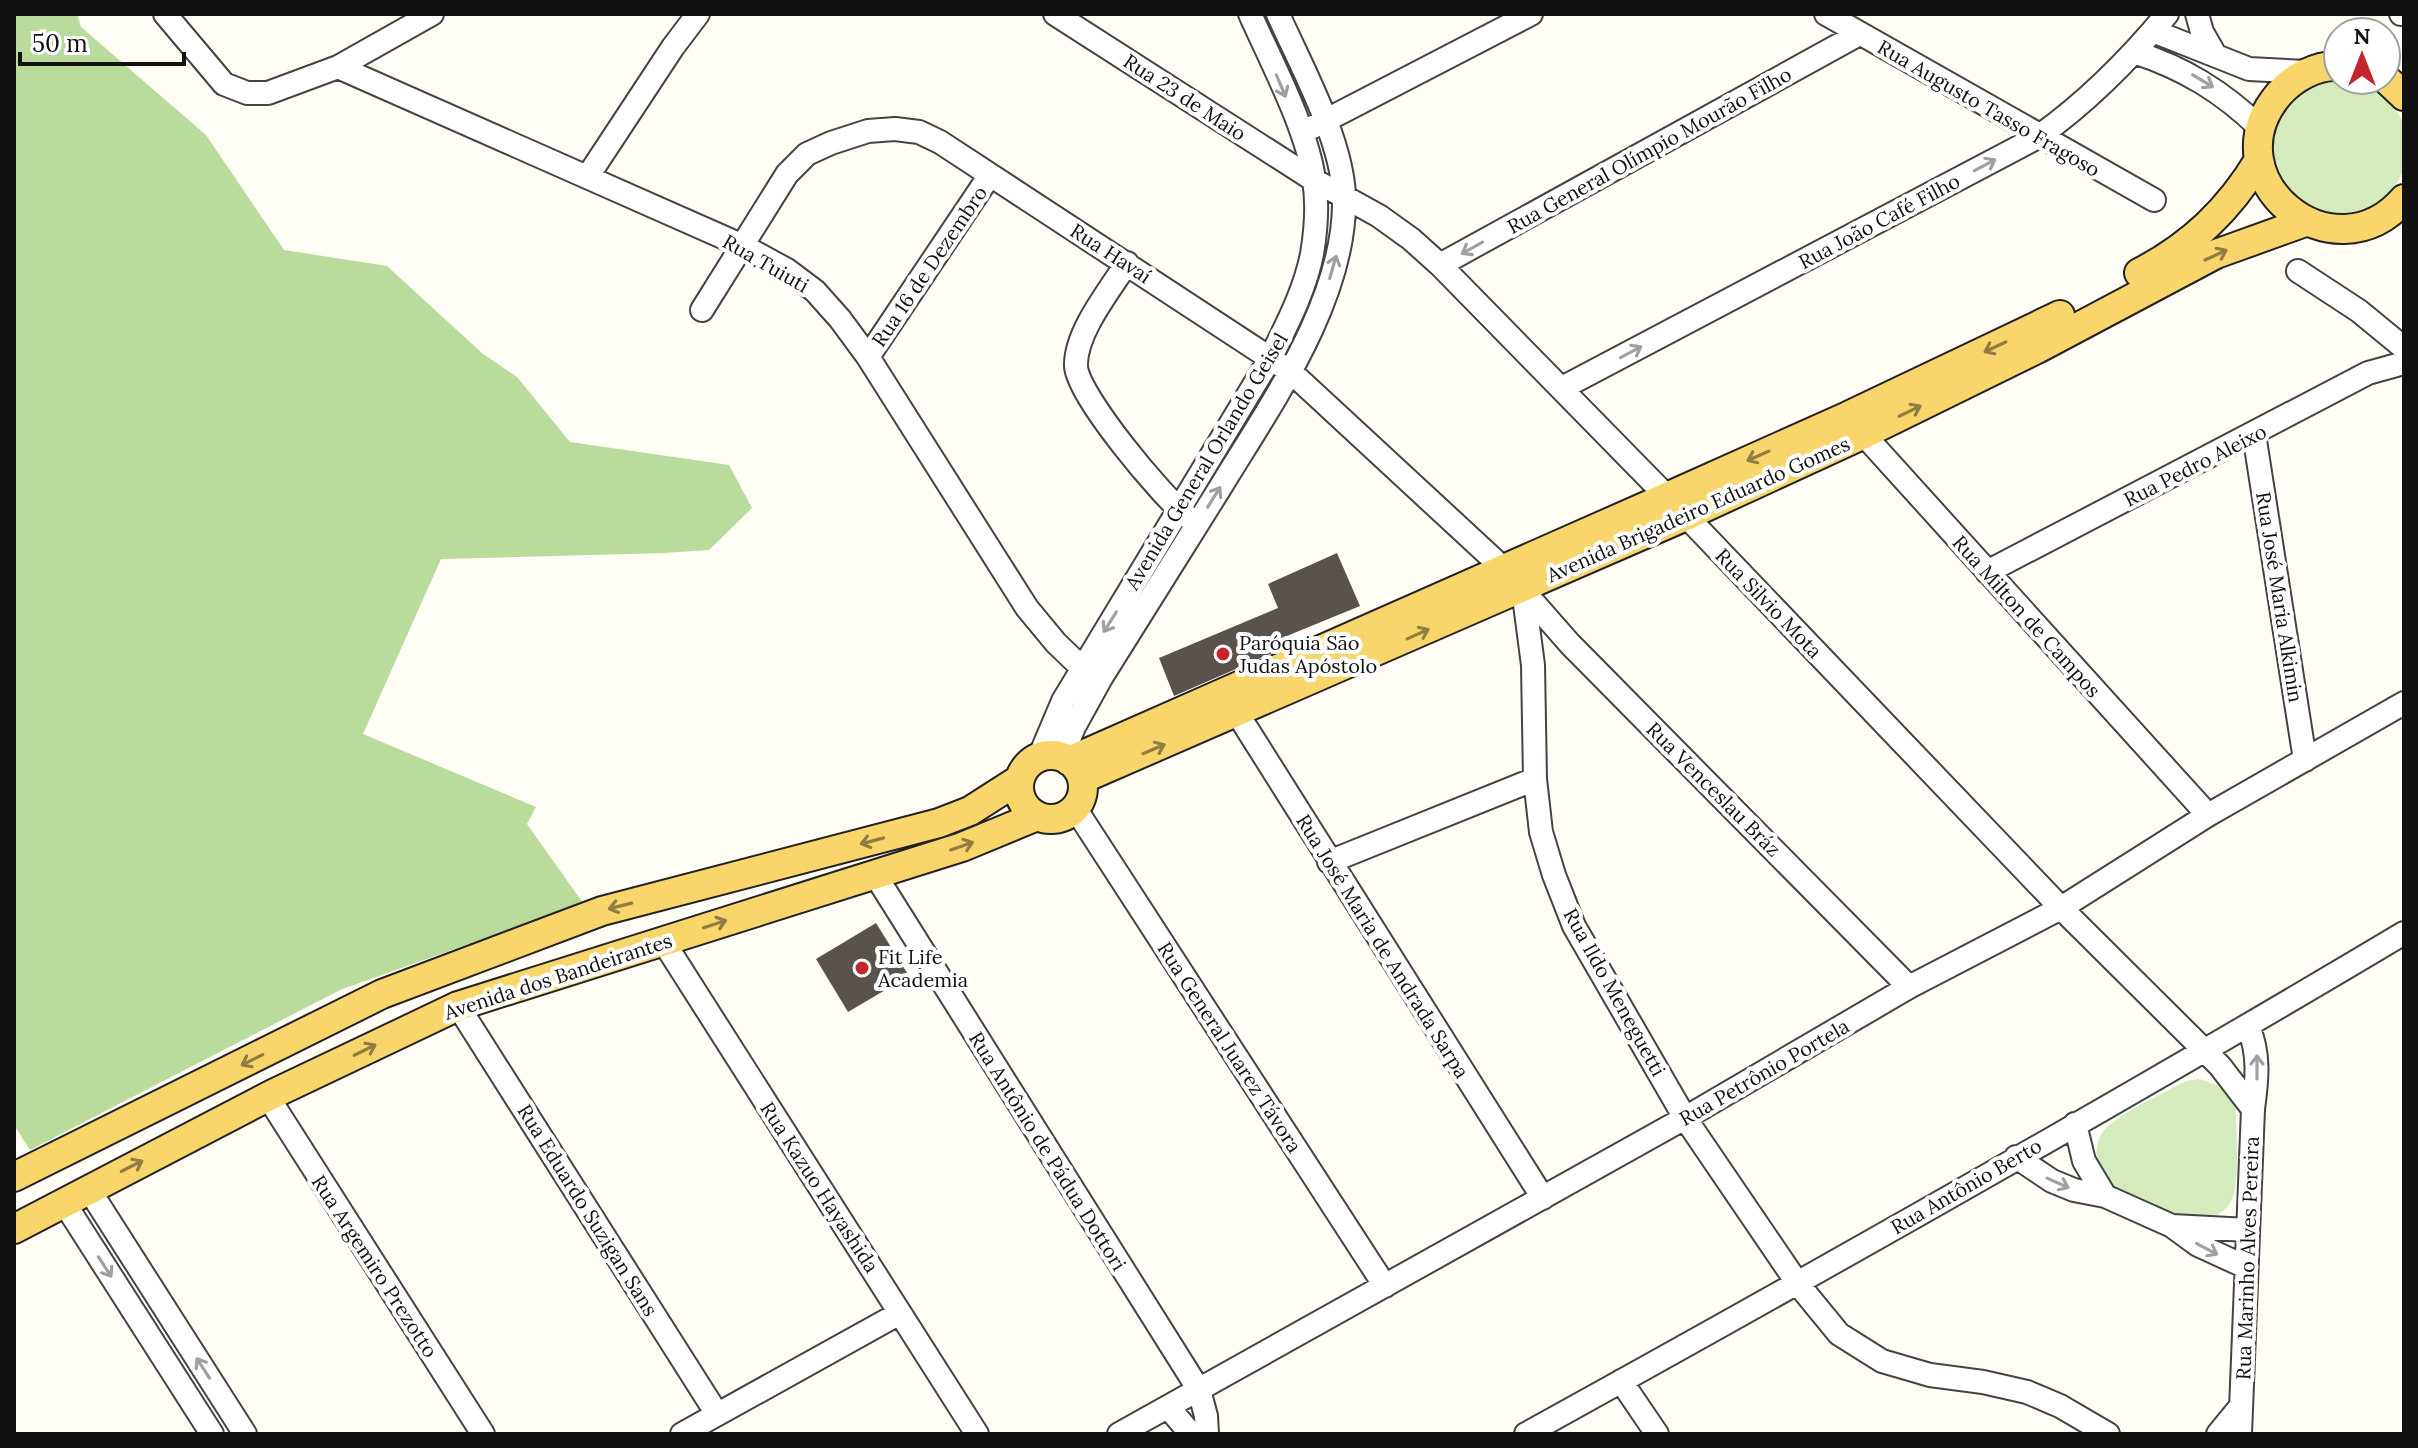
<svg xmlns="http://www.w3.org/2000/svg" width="2418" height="1448" viewBox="0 0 2418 1448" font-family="Lora,serif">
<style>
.green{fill:#d5ebbd}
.forest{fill:#b9dc9c}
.building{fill:#5a524d}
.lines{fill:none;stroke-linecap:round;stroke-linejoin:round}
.minor-casing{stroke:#444;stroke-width:26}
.major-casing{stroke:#222;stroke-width:32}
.minor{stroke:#fff;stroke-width:22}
.major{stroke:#f9d66b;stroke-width:28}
.oneway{stroke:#a0a0a0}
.oneway2{stroke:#917d42}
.poi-dot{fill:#c4262e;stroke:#fff;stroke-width:3}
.labels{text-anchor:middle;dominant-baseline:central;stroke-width:8;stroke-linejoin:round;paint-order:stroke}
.street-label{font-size:20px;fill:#111;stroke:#fff}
.poi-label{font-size:20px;fill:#111;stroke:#fff;text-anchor:start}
</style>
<rect width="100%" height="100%" fill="#fffdf5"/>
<!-- green -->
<path class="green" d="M2271 147a68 68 0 1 1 136 0a68 68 0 1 1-136 0Z
M2198,1079C2218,1083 2228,1091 2236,1109C2236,1133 2241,1182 2231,1201C2212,1234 2173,1214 2148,1202C2137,1197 2125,1193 2115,1187C2095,1174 2090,1146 2106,1128C2122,1112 2164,1093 2186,1081Z"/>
<!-- forest -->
<path class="forest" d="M14,14H77L81,27L206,135L284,250L387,266L483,354L517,377L570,442L729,465L752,508L709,550L665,553L441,559L363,734L536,807L527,824L583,903L340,990L30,1150L14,1125Z"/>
<!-- building -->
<path class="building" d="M1337,553L1360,606L1282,638L1286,647L1174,696L1159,658L1278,608L1268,584Z
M876,923L909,976L848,1012L816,959Z"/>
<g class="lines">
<!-- minor casing -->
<g class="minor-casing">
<path id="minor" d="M165,14L224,84L247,93H268L338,67L432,14
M1055,14L1314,180L1379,216L1411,239L1440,265L1686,516L2061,908L2220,1066L2253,1109
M1826,14L2154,200
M2197,14L2202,32L2214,53
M2401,14H2404
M2153,31L2249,69L2307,72
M2134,52C2184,68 2223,92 2260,128
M338,67L743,246L787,270L815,291L840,319L868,357L1027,608L1056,643L1082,668
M1313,127L1531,14
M588,176L673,47L698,14
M1127,263C1109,291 1075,333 1076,366C1077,395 1163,498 1188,517
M1440,265L1859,34
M2298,271L2359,311L2404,348
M702,310L787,174L807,154L831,143L868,131L895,129L919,132L940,142L1291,372L1505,570L1570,644L1909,987
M868,357L990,175
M1562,388L2038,137C2087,102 2129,60 2167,14
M1855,425L2208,815
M2254,434L2305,760
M1987,572L2368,373L2404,363
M1523,589L1533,665L1535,779L1541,832L1554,875L1574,926L1685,1118L1798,1284L1839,1334L1882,1361L1930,1375L1983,1382L2027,1392L2060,1406L2108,1434
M1229,697L1237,713L1543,1198
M1062,757L1074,727L1101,678C1141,615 1180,551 1220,488C1271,404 1347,298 1344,196C1342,139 1301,66 1278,14
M1038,760L1063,701L1271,357C1287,324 1305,290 1312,254C1316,230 1318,204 1314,180C1308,131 1271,61 1250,14
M1075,808L1385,1286
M1329,862L1535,779
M874,873L1199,1390L1206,1416L1207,1434
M663,941L977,1434
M458,1006L717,1414
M268,1097L483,1434
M2075,1124L2084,1161L2105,1196
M2016,1157L2052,1181L2074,1190L2105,1196L2172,1226L2198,1245L2246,1267
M88,1188L245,1434
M63,1201L212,1434
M2172,1226L2248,1230
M1621,1381L1657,1434
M1168,1407L1191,1434
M682,1434L900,1313
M1119,1434L1685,1118L1909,987L2061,908L2208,815L2404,703
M1526,1434C1821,1271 2114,1106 2404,933
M2218,1434L2241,1406
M2240,1434L2253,1109C2257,1080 2260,1054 2248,1026"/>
</g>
<!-- major casing -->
<g class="major-casing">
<path id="major" d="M2338,66C2316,65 2293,78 2279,94C2208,178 2333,281 2404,199
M2386,79L2404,96
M2139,273C2191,246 2229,210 2259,160
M1019 787a32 32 0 1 1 64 0a32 32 0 1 1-64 0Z
M1069,761L1667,497L1848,416L2060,315
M1082,779L1686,516L1862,435L2037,349L2216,254L2305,222
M14,1177L382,994L602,911L939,823L970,811L1020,779
M14,1229L273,1094L458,1006L962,847L1037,816"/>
</g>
<!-- minor -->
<use href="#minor" class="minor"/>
<!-- major -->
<use href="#major" class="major"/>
</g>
<!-- one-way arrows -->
<defs><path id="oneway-shaft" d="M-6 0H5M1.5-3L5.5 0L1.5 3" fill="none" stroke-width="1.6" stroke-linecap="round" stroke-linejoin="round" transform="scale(2)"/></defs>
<g class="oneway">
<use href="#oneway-shaft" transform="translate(2203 81) rotate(31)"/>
<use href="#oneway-shaft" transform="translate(1281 86) rotate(67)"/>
<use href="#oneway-shaft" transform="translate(1985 165) rotate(-28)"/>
<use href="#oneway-shaft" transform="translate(1472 248) rotate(151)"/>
<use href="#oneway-shaft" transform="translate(1333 267) rotate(-74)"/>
<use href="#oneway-shaft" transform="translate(1631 352) rotate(-28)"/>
<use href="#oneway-shaft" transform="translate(1214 497) rotate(-58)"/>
<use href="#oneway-shaft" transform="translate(1110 622) rotate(122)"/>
<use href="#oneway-shaft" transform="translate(2257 1067) rotate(-90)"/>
<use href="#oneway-shaft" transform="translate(2058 1183) rotate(24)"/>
<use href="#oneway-shaft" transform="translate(2207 1249) rotate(28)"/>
<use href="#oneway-shaft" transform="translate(105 1267) rotate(57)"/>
<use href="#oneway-shaft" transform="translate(203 1368) rotate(-123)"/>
</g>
<g class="oneway2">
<use href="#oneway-shaft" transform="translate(2216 255) rotate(-25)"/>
<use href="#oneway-shaft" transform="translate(1995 347) rotate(155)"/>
<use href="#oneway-shaft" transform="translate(1910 411) rotate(-26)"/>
<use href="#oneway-shaft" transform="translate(1758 456) rotate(156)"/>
<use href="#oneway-shaft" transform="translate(1418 634) rotate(-24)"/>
<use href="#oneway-shaft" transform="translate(1154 749) rotate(-23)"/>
<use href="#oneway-shaft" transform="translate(872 841) rotate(165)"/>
<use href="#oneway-shaft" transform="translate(962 846) rotate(-19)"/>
<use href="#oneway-shaft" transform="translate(620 906) rotate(166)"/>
<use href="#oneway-shaft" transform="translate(715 924) rotate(-18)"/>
<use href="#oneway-shaft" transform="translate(365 1050) rotate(-26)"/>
<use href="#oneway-shaft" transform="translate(252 1060) rotate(153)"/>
<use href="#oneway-shaft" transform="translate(132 1166) rotate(-27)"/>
</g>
<!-- markers -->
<g class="poi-dot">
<circle cx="1223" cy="654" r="8"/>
<circle cx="862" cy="968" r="8"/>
</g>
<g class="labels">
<!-- street labels -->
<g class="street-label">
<text transform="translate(1185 97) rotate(33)">Rua 23 de Maio</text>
<text transform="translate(1989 108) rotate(30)">Rua Augusto Tasso Fragoso</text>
<text transform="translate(1649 150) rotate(-29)">Rua General Olímpio Mourão Filho</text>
<text transform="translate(1879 221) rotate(-28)">Rua João Café Filho</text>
<text transform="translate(1111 253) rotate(33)">Rua Havaí</text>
<text transform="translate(766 263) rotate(30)">Rua Tuiuti</text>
<text transform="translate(929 266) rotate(-56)">Rua 16 de Dezembro</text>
<text transform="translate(1206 461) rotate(-59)">Avenida General Orlando Geisel</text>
<text transform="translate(2195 465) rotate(-27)">Rua Pedro Aleixo</text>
<text transform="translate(1698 509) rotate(-24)">Avenida Brigadeiro Eduardo Gomes</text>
<text transform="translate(2280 597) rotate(81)">Rua José Maria Alkimin</text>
<text transform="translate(1769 603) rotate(46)">Rua Silvio Mota</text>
<text transform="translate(2027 616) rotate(48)">Rua Milton de Campos</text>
<text transform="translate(1714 789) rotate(45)">Rua Venceslau Bráz</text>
<text transform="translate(1383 946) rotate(58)">Rua José Maria de Andrada Sarpa</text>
<text transform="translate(558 976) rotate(-18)">Avenida dos Bandeirantes</text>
<text transform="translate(1615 992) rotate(61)">Rua Ildo Meneguetti</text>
<text transform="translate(1230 1047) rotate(57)">Rua General Juarez Távora</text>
<text transform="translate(1764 1072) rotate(-30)">Rua Petrônio Portela</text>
<text transform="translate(1048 1151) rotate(58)">Rua Antônio de Pádua Dottori</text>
<text transform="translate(1966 1186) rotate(-30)">Rua Antônio Berto</text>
<text transform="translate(820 1187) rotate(57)">Rua Kazuo Hayashida</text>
<text transform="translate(588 1210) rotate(58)">Rua Eduardo Suzigan Sans</text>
<text transform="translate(2247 1258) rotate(-88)">Rua Marinho Alves Pereira</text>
<text transform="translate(375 1266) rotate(57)">Rua Argemiro Prezotto</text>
</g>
<!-- poi labels -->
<g class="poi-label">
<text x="1239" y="642">Paróquia São<tspan x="1239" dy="23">Judas Apóstolo</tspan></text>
<text x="878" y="956">Fit Life<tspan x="878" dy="23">Academia</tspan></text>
</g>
</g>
<!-- border -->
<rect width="2418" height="1448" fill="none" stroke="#111111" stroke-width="32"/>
<!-- north arrow -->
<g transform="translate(2362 56)"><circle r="38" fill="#ffffff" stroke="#a0a0a0" stroke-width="2"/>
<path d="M0-6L14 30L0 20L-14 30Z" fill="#c4262e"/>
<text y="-12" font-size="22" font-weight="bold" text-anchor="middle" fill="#111111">N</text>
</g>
<!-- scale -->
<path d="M20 52v12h164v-12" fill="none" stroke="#111111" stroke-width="4"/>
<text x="32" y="52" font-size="24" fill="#111111" stroke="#ffffff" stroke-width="6" paint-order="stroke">50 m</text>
</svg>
